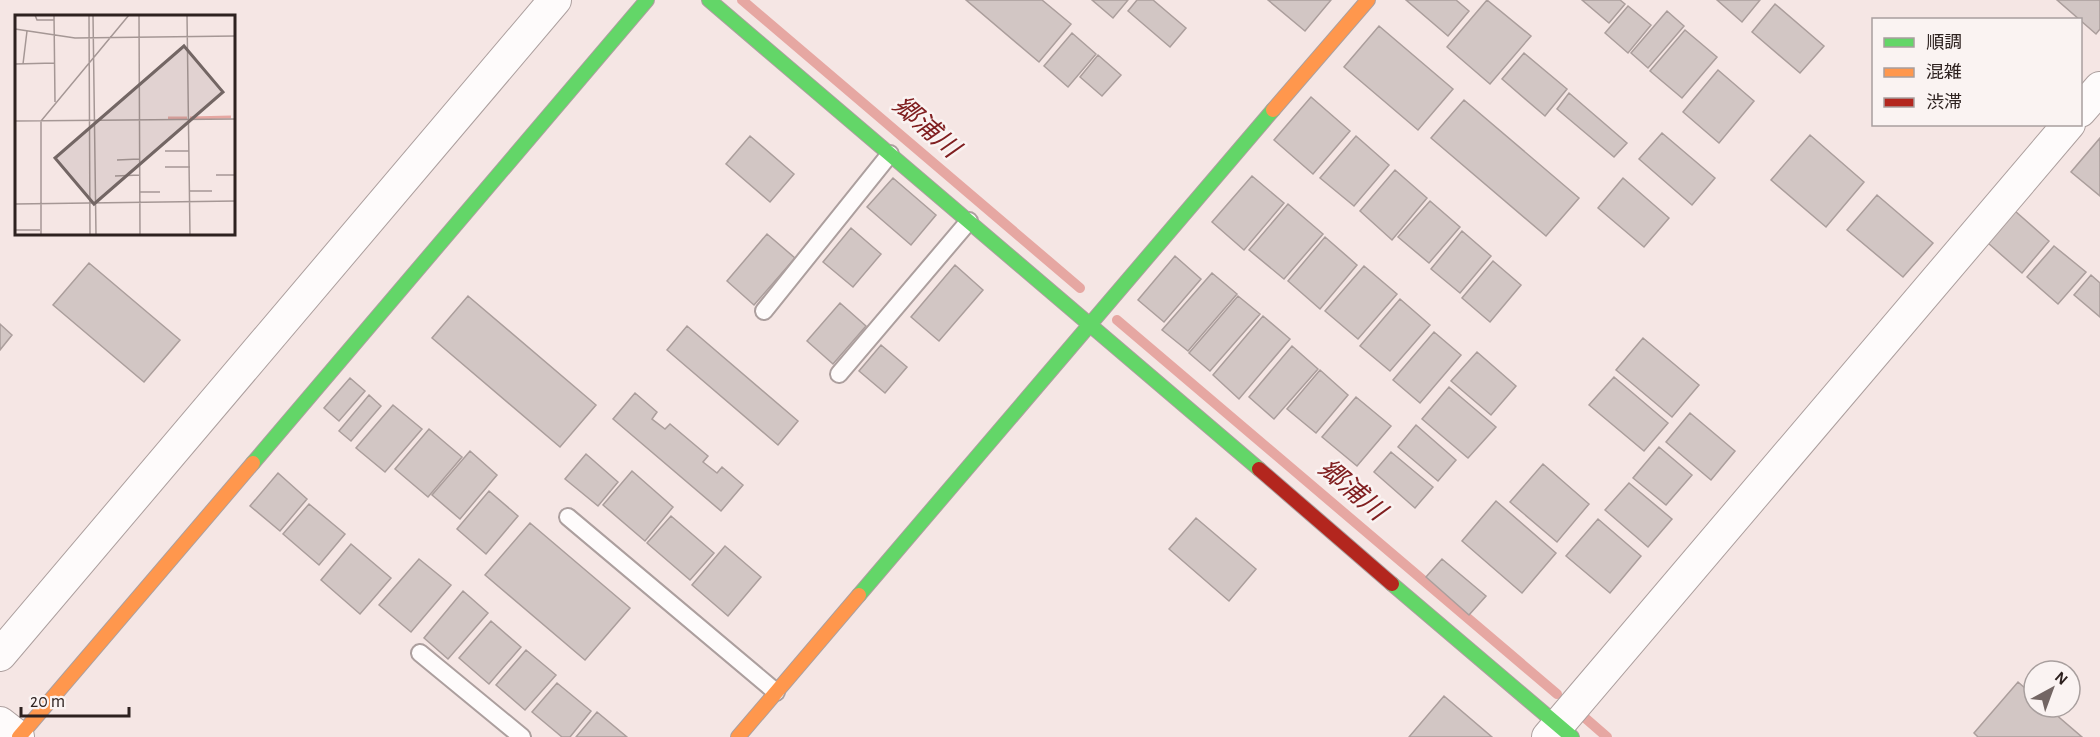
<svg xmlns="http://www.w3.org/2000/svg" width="2100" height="737" viewBox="0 0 2100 737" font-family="'Alegreya Sans','Noto Sans JP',sans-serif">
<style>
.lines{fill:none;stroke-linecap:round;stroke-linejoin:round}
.stream{stroke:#e6a7a2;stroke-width:10}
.building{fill:#d2c6c4;stroke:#ab9e9c;stroke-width:1.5}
.lane-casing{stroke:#ac9f9e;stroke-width:20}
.street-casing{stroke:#ac9f9e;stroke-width:34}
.fast-casing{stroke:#ac9f9e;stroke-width:16}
.slow-casing{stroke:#ac9f9e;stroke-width:16}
.jam-casing{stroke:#ac9f9e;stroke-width:16}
.lane{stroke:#fefbfb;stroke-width:16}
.street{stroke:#fefbfb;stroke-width:32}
.fast{stroke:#63d668;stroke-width:14}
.slow{stroke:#ff974d;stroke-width:14}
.jam{stroke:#b3261e;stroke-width:14}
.labels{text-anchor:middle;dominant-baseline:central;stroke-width:5;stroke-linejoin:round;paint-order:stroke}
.water-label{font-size:26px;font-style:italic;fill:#801f20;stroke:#faf3f2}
.inset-river{fill:none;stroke:#e6a7a2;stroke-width:3}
.inset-road{fill:none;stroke:#a59795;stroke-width:1.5}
.view{fill:#736664;fill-opacity:0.15;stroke:#736664;stroke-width:3}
.inset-edge{fill:none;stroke:#2d211f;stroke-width:3}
</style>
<rect width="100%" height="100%" fill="#f5e6e4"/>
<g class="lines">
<!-- stream -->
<path class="stream" d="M742,0L1080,288
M1117,320L1557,694
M1584,717L1607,737"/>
</g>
<!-- building -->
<path class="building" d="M966,0H1042L1071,24L1039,62Z
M1092,0H1128L1113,18Z
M1137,0H1153L1186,28L1170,47L1128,11Z
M1268,0H1331L1305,31Z
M1406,0H1456L1469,11L1448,36Z
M1487,0L1531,36L1490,84L1447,47Z
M1582,0H1620L1625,4L1609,23Z
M1717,0H1760L1742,22Z
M2057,0H2100V29L2096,34Z
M1775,4L1824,46L1800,73L1752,32Z
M1628,6L1651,25L1628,53L1605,33Z
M1667,11L1684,26L1648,68L1631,53Z
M1379,26L1453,89L1418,130L1344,67Z
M1685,30L1717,57L1682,98L1650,71Z
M1072,33L1096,54L1068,87L1044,66Z
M1524,53L1567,89L1545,116L1502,79Z
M1098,55L1121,75L1102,96L1080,77Z
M1718,70L1754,101L1719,143L1683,112Z
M1569,93L1627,143L1614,157L1557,109Z
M1311,97L1350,131L1313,174L1274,140Z
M1464,100L1579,198L1546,236L1431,138Z
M1662,133L1715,178L1692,205L1639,159Z
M1810,135L1864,182L1826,227L1771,180Z
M750,136L794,174L770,202L726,164Z
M1356,136L1389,165L1354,206L1320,178Z
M2100,138V196L2071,172Z
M1395,170L1427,198L1392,240L1360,211Z
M1252,176L1284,203L1244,250L1212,222Z
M893,178L936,215L911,245L867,207Z
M1623,178L1669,218L1644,247L1598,208Z
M1877,195L1933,243L1903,277L1847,230Z
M1430,201L1460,227L1429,263L1398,237Z
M1288,204L1323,234L1284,279L1249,250Z
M2015,211L2049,241L2022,273L1988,243Z
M851,228L881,254L853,287L823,262Z
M1462,231L1491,256L1460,293L1431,269Z
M767,234L795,258L754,305L727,281Z
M1325,237L1357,265L1320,309L1288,281Z
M2054,246L2086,272L2058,304L2027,277Z
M1175,256L1201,279L1164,322L1138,300Z
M1493,261L1521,285L1490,322L1462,298Z
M89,263L180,340L144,382L53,305Z
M955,265L983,290L939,341L911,317Z
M1364,266L1397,294L1358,339L1325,311Z
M1212,273L1237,294L1188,351L1162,330Z
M2091,275L2100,283V317L2074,295Z
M468,296L596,405L560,447L432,338Z
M1238,296L1260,314L1210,371L1189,353Z
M1400,299L1430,325L1390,371L1360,346Z
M840,303L866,326L833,364L807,341Z
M1263,316L1290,339L1239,399L1213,375Z
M0,324L12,335L0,350Z
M687,326L798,421L778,445L667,350Z
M1434,332L1461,355L1420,403L1393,380Z
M1643,338L1699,385L1672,417L1616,370Z
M881,345L907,367L885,393L859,371Z
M1292,346L1318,369L1274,419L1249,397Z
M1477,352L1516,386L1491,415L1451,381Z
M1320,370L1348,395L1316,433L1287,409Z
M1614,377L1668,423L1644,451L1589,405Z
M350,378L365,391L339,421L324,408Z
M1449,387L1496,427L1468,458L1422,419Z
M635,393L657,412L652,419L665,429L670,424L708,456L703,462L717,473L722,467L743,485L721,511L613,419Z
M369,395L381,406L351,441L339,431Z
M1356,397L1391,426L1357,466L1322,437Z
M393,405L422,429L385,472L356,448Z
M1690,413L1735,451L1711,480L1666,442Z
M1416,425L1456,460L1438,481L1398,447Z
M429,429L462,457L428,497L395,469Z
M1659,447L1692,475L1666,505L1633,478Z
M470,451L497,475L460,519L432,495Z
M1391,452L1433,487L1415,508L1374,472Z
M586,454L618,482L598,506L565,479Z
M1543,464L1589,504L1557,542L1510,502Z
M632,471L673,507L645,541L603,505Z
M278,473L307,499L280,531L250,506Z
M1629,483L1672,519L1648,547L1605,510Z
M489,491L518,516L486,554L457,529Z
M1496,501L1556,553L1522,593L1462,541Z
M309,504L345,534L319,565L283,534Z
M671,516L714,553L690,580L647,543Z
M1196,518L1256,569L1229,601L1169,549Z
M1598,519L1641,556L1610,593L1566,556Z
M530,523L630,608L585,660L485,575Z
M351,544L391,578L360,614L321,580Z
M725,546L761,577L728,616L692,585Z
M419,559L451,585L411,632L379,605Z
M1442,559L1486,596L1469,615L1426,577Z
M463,591L488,613L448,659L424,638Z
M491,621L521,647L489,684L459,658Z
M526,650L556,675L525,710L496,685Z
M2018,682L2034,696V707H2047L2082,737H1978L1974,733Z
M557,683L591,711L570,737H562L532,712Z
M1444,696L1492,737H1409Z
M597,712L627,737H576Z"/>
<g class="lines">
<!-- lane casing -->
<g class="lane-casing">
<path id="lane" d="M764,311L890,154
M839,374L969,221
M568,517L776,692
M420,653L522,737"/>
</g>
<!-- street casing -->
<g class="street-casing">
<path id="street" d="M2080,111L2100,88
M0,655L555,0
M0,723L18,737
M1548,737L2069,124"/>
</g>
<!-- fast casing -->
<g class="fast-casing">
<path id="fast" d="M709,0L1259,469
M253,463L647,0
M1392,584L1572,737
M859,595L1273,110"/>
</g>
<!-- slow casing -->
<g class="slow-casing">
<path id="slow" d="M1273,110L1368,0
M19,737L253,463
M738,737L859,595"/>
</g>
<!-- jam casing -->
<g class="jam-casing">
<path id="jam" d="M1259,469L1392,584"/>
</g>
<!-- lane -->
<use href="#lane" class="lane"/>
<!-- street -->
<use href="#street" class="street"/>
<!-- fast -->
<use href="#fast" class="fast"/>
<!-- slow -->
<use href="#slow" class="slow"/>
<!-- jam -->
<use href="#jam" class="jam"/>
</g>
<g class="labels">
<!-- water labels -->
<g class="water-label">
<text transform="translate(926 127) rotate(41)">郷浦川</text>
<text transform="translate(1352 490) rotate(40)">郷浦川</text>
</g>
</g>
<!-- overview -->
<g transform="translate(15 15)">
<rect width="220" height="220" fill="#f5e6e4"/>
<path class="inset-river" d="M153,103H172M175,103L216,102"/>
<path class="inset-road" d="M20,0L22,5H39M39,0L40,87M74,0L75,220M78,0L81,220M124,0L125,220M172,0L175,220M0,14L60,23L221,21M0,49L40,48M8,49L12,16M0,106L221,104M150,136H174M102,145L124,144M150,152H175M201,160H221M100,161L125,160M175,176H197M125,177H145M0,189L221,186M0,215H25M26,220V106L114,0"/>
<path class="view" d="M169,31L208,77L79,189L40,143Z"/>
<rect width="220" height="220" class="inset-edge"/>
</g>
<!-- legend -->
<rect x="1872" y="18" width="210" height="108" fill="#faf3f2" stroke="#a89f9e" stroke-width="1.5"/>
<rect x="1884" y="38" width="30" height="9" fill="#63d668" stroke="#a89f9e" stroke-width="1.5"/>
<text x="1926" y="48" font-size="18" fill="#2d211f">順調</text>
<rect x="1884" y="68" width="30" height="9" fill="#ff974d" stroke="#a89f9e" stroke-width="1.5"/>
<text x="1926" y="78" font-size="18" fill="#2d211f">混雑</text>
<rect x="1884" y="98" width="30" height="9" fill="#b3261e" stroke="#a89f9e" stroke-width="1.5"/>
<text x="1926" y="108" font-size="18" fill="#2d211f">渋滞</text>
<!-- north arrow -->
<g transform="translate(2052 689) rotate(41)"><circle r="28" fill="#faf3f2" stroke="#a89f9e" stroke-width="1.5"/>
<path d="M0-4.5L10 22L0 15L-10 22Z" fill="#736664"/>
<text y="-9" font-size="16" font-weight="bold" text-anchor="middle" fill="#2d211f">N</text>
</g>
<!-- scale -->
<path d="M21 707v9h108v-9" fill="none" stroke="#2d211f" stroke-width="3"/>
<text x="30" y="707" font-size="18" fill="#2d211f" stroke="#faf3f2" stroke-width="4.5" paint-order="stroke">20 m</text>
</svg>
